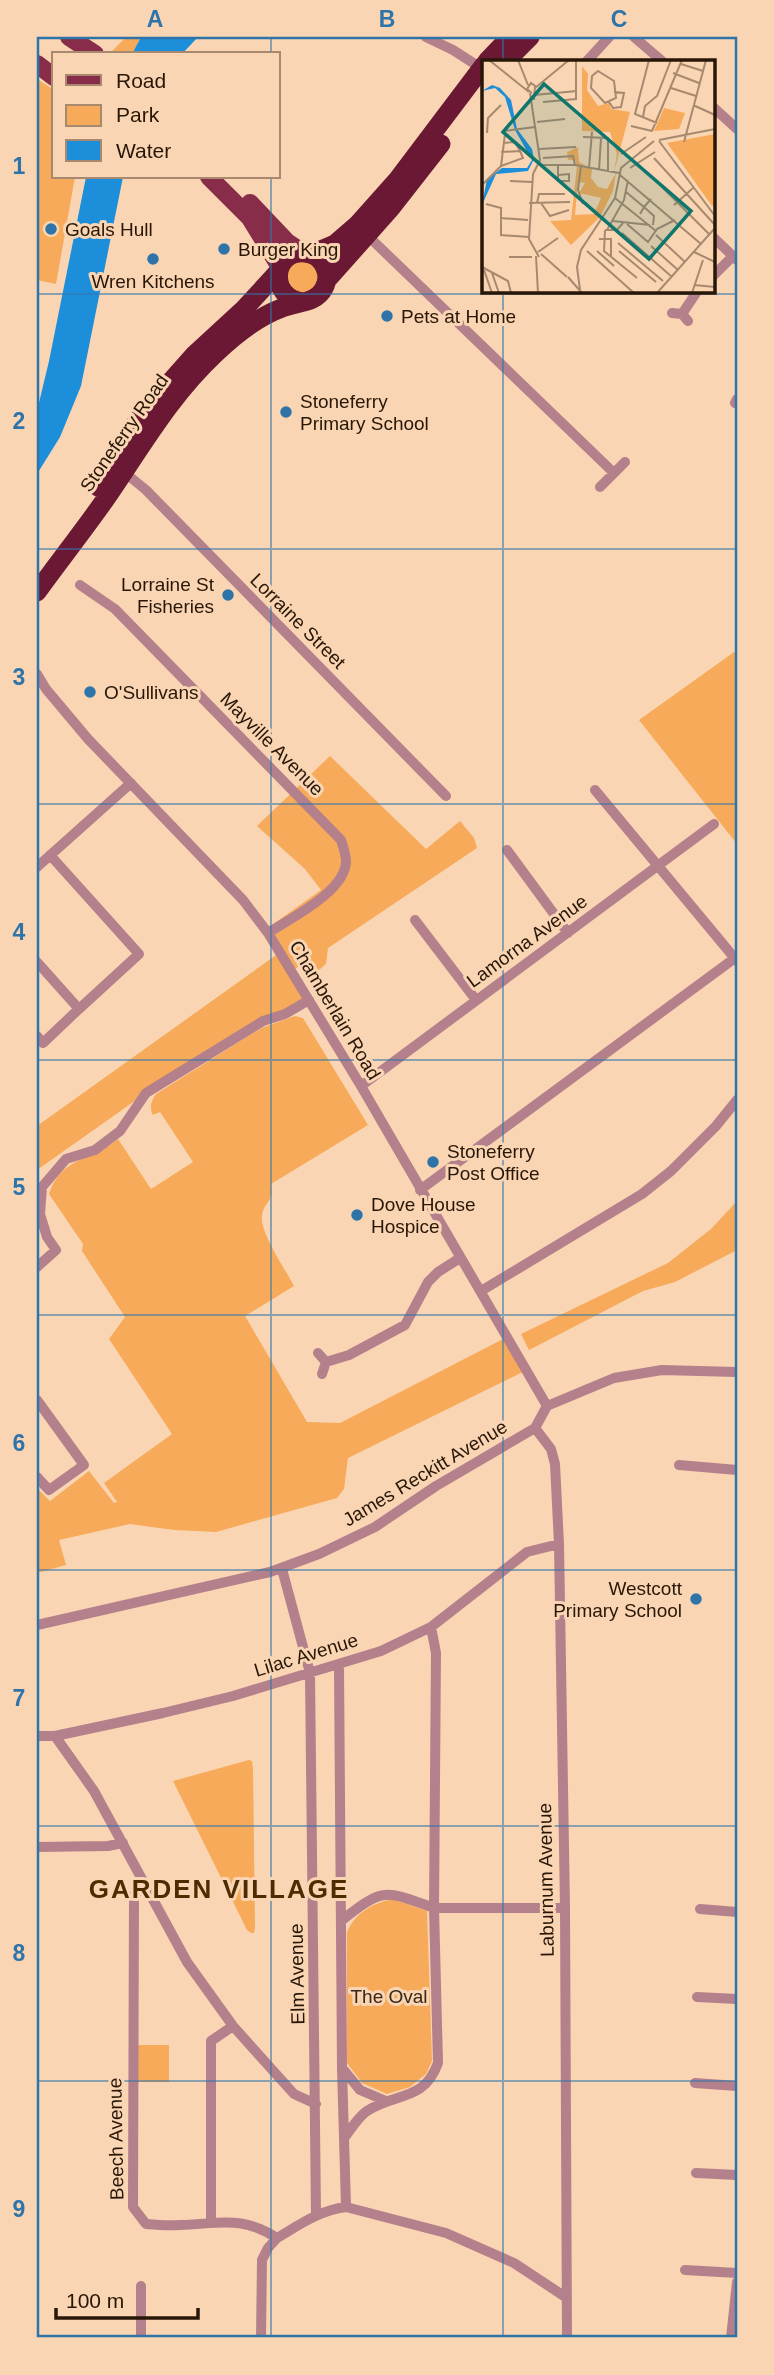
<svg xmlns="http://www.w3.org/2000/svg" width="774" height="2375" viewBox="0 0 774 2375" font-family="Arial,sans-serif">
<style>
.green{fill:#f7aa59}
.water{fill:#1d8eda}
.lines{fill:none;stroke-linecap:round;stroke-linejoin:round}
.street{stroke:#b4808b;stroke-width:10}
.primary{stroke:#882d49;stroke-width:18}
.highway{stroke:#6b1834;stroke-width:19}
.grid{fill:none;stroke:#2f74a9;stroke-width:2;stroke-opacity:0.55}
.poi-dot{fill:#2f74a9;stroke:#fad5b3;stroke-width:2.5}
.labels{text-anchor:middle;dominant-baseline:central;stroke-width:6;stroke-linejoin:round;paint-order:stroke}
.poi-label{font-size:19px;fill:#281707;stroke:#fad5b3;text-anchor:start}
.street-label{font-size:19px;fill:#281707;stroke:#fad5b3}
.park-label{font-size:19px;fill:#382818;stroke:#fad5b3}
.district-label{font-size:26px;font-weight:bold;letter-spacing:2px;fill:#4f2b00;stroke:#fad5b3}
.inset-road{fill:none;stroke:#a6896e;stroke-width:2}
.view{fill:#0f766e;fill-opacity:0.15;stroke:#0f766e;stroke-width:3.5}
.inset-edge{fill:none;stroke:#281707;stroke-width:3.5}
.neatline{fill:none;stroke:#2f74a9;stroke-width:2.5}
.grid-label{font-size:23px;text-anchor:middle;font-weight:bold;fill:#2f74a9}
</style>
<rect width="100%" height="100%" fill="#fad5b3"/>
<!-- green -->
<path class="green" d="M126,37H141L132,54H113L111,52Z
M37,79L54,90V177H75L56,284L37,280Z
M304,258L320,270L315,291L295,294L284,272L286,267Z
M737,650V844L639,720Z
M330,756L426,849L460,821L474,838L477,848L328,948L326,964L312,976L304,961L292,972L309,1000L146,1093L37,1170V1126L279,953L265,930L321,890L305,869L257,826Z
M295,1016L303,1018L368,1125L271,1184C274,1203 265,1200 262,1215C259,1232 286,1270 294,1286L245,1316L307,1422L340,1423L507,1337L525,1371L348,1458L344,1489L337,1498L216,1532L174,1530L130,1524L59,1540L66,1565L37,1573V1488L50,1501L89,1471L114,1503L117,1502L104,1483L172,1434L109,1339L125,1317L82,1251L83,1244L49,1194C61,1156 93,1161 118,1139L151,1189L193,1162L160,1112L153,1115C149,1107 151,1101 156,1094L250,1035L264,1027Z
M737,1201V1250L675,1282L643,1291L529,1350L521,1334L668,1263L711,1229Z
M249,1760L252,1761L253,1769L255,1927L254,1933H251L247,1930L173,1781Z
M392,1899L427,1911L432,2061L426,2074L410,2087L387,2094L362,2083L347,2063V1932C356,1912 372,1904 392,1899Z
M137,2045H169V2082H137Z"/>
<!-- water -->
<path class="water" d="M141,37H198L182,54H132Z
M86,177H123L81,386L60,437L37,474V411L49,361Z"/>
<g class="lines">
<!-- street -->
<path class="street" d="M426,37L453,50L481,68
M634,37L662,61
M587,61L609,37
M713,107L737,129
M368,236L614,473
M713,237L737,260
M713,276L733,256
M672,313L682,314L688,321
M682,314L698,290
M735,403L737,399
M124,472L146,490L446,796
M600,487L625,462
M80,585L115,609L341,840C343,846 346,855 346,861C346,891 291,918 268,933
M37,674L46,689L88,739L243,900L268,933L361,1086L547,1406
M595,790L737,961
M507,850L568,933
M37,867L131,783
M415,920L476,1000
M37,962L79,1009L139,954L50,855
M37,1036L43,1043L82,1006
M361,1086L714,824
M420,1190L735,958
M37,1267L56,1250L47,1237L40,1214L42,1187L66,1159L95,1150L120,1131L146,1093L263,1021L285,1014L309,1000
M481,1291L642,1194L671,1171L716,1126L737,1100
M318,1353L326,1362L322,1374
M326,1362L349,1355L405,1325L428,1282L438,1272L460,1258
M37,1400L84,1465L49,1490L37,1477
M535,1428L551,1449L555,1464L559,1544L565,1908L567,2338
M679,1465L737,1470
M282,1569L310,1673L316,2215
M37,1625L270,1572L319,1554L375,1527L436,1486L535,1428L547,1406L614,1378L662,1370L737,1372
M431,1627L436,1653L434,1908H565
M339,1665L342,2068L346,2207
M37,1736H55L163,1713L233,1696L381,1651L431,1627L527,1552L559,1544
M55,1736L94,1791L187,1962L233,2026L294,2094L316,2104
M37,1847L108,1846L123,1843
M146,1884L134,1895L133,2207L146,2224C157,2225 169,2226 180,2225C218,2224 242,2215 277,2238C299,2225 320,2210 346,2207L446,2233L514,2263L567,2298
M700,1909L737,1912
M341,1921C384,1887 384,1890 434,1908L438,2063C424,2102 396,2092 367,2111C358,2117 351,2129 345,2137
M697,1997L737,1999
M342,2068L360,2090L386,2101
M695,2083L737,2086
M696,2173L737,2175
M211,2222V2041L233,2026
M685,2270L737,2273
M141,2338V2286
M261,2338L262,2260L268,2248L277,2238
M731,2338L737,2282"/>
<!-- primary -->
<path class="primary" d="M69,37L95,54
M37,64L54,77
M209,177L250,218L280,267
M250,203L287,242L302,252"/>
<!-- highway -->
<path class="highway" d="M487,61L510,37
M506,61L530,37
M311,254L335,244L357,225L398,179L484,65
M327,280L391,208L441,144
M98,487L131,430L147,408L194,355L244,309L278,272
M37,592C60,560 84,530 107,497C142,446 170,396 216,353C235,335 257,317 282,308C296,302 316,304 324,288C332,274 322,254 305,253C272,250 268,298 303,302"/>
</g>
<!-- grid -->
<path class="grid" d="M271,37V54M503,37V61M271,177V2338M503,290V2338M37,294H737M37,549H737M37,804H737M37,1060H737M37,1315H737M37,1570H737M37,1826H737M37,2081H737"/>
<!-- markers -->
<g class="poi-dot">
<circle cx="51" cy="229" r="7"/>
<circle cx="224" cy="249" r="7"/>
<circle cx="153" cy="259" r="7"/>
<circle cx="387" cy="316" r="7"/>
<circle cx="286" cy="412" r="7"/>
<circle cx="228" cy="595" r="7"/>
<circle cx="90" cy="692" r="7"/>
<circle cx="433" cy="1162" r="7"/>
<circle cx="357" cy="1215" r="7"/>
<circle cx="696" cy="1599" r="7"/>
</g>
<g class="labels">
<!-- poi labels -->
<g class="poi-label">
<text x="65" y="229">Goals Hull</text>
<text x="238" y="249">Burger King</text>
<text x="153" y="281" text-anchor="middle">Wren Kitchens</text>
<text x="401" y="316">Pets at Home</text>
<text x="300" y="401">Stoneferry<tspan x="300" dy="22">Primary School</tspan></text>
<text x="214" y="584" text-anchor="end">Lorraine St<tspan x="214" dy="22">Fisheries</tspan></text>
<text x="104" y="692">O'Sullivans</text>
<text x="447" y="1151">Stoneferry<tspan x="447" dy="22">Post Office</tspan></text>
<text x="371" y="1204">Dove House<tspan x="371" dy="22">Hospice</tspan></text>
<text x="682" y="1588" text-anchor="end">Westcott<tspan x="682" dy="22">Primary School</tspan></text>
</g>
<!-- street labels -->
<g class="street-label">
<text transform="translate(124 433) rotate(-55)">Stoneferry Road</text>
<text transform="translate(298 621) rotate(45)">Lorraine Street</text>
<text transform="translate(272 744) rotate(45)">Mayville Avenue</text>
<text transform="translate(527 941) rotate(-36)">Lamorna Avenue</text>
<text transform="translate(335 1010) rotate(59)">Chamberlain Road</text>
<text transform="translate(425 1473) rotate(-31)">James Reckitt Avenue</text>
<text transform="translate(306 1655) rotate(-17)">Lilac Avenue</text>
<text transform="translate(546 1880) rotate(-91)">Laburnum Avenue</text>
<text transform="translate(297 1974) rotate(-91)">Elm Avenue</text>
<text transform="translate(116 2139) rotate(-91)">Beech Avenue</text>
</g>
<!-- park labels -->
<g class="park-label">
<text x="389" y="1996">The Oval</text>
</g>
<!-- district labels -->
<g class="district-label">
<text x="219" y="1889">GARDEN VILLAGE</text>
</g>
</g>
<!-- overview -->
<g transform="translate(482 60)">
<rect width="233" height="233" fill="#fad5b3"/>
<path d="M100,6L106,14L105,30L116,46L127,43L129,49L148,52L132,112L135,94L128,72L100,71ZM182,48L203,53L197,69L172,71ZM233,74V145L230,146L185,83ZM96,87L97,102L110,109L109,118L116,127L125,129L134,113L131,131L118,157L89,185L68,161L89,160L95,106L93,100H86L85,92ZM96,122L103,123L97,133L119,138L112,154L93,155Z" fill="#f7aa59" fill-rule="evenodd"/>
<path d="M10,25L18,28L29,40L35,69L50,89L52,99L46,111L14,114L0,145L5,119L20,108H45L50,100L33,70L23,37L13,28L0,31Z" fill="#1d8eda"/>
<path class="inset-road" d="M7,0L47,32M36,0L46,25M167,0L153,54L175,63M199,4L221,11M116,11L132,21L134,38L123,43L109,28L110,16ZM191,13L217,23M53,28L87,0M189,28L214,36M48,33L58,100L51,114L47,179L57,197M50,33L45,29L49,23L53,26L52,40M52,35L95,31M61,42L94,39V0M127,42L131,48L139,47L142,33L132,32M211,45L233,55M161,57L163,46L175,36L189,0M55,62L83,59M149,66L170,71M22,71L53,67M170,71L200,0M5,73L6,58L19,45M101,77L126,78V111M177,80L233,69M177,81L233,156M202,82L224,0M21,83L33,82L38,91M57,89L94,87M19,92L38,91L41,98L19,106M139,94L164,77M61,98L91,96L93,105M172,98L233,165M60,105H93L137,113M76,106V121H87V114L76,115M99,106L96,130L101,144M107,108L110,72M148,108L173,92M117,110L119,78M138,115L219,184M28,121L50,122M176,123L227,174M0,125L19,106L23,74M144,132L162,147L169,139M133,138L174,171M47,143L88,142M55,143L57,134H83M59,143L68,156L87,150M4,144L19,148V175L47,177M192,145L211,128M158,154L162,147L172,156L171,165M18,158L46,160M131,161L168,165M145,164L166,182L175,169L193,160M123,170L122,191L155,218M123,170H135L141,163M125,170L142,140L146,120M140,173L190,217M174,175L203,202M117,179H129V196M136,183L181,221M169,186L196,210M105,191L152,233M115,191L132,206M137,191L174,222M56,192L76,178M212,192L233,202M59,194L85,217M54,196L56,233M27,197H50M0,207L26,221L29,233M2,210L10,233M10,213L17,233M86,217L100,233M212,225L233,227M98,230L95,207L99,190L133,138L139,108L172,81M175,233L233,168M210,233L221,200"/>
<path class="view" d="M62,24L209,151L167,199L21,72Z"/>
<rect width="233" height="233" class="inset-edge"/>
</g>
<!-- border -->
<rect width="774" height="2375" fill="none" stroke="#fad5b3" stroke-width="77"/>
<!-- legend -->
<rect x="52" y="52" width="228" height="126" fill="#fad5b3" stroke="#a6896e" stroke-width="2"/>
<rect x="66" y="75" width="35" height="10" fill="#882d49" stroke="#a6896e" stroke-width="2"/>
<text x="116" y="88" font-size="21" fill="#281707">Road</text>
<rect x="66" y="105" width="35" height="21" fill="#f7aa59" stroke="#a6896e" stroke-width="2"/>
<text x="116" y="122" font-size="21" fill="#281707">Park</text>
<rect x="66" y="140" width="35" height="21" fill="#1d8eda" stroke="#a6896e" stroke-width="2"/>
<text x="116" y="158" font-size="21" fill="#281707">Water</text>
<!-- scale -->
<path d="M56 2308v10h142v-10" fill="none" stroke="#281707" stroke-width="3.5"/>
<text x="66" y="2308" font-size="21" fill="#281707" stroke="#fad5b3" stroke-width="5" paint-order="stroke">100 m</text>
<rect x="38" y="38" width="698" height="2298" class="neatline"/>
<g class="grid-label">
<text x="155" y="27">A</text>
<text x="387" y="27">B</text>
<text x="619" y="27">C</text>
<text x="19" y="174">1</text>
<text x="19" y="429">2</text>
<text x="19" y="685">3</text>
<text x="19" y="940">4</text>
<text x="19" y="1195">5</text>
<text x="19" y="1451">6</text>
<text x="19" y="1706">7</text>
<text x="19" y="1961">8</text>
<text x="19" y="2217">9</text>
</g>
</svg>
